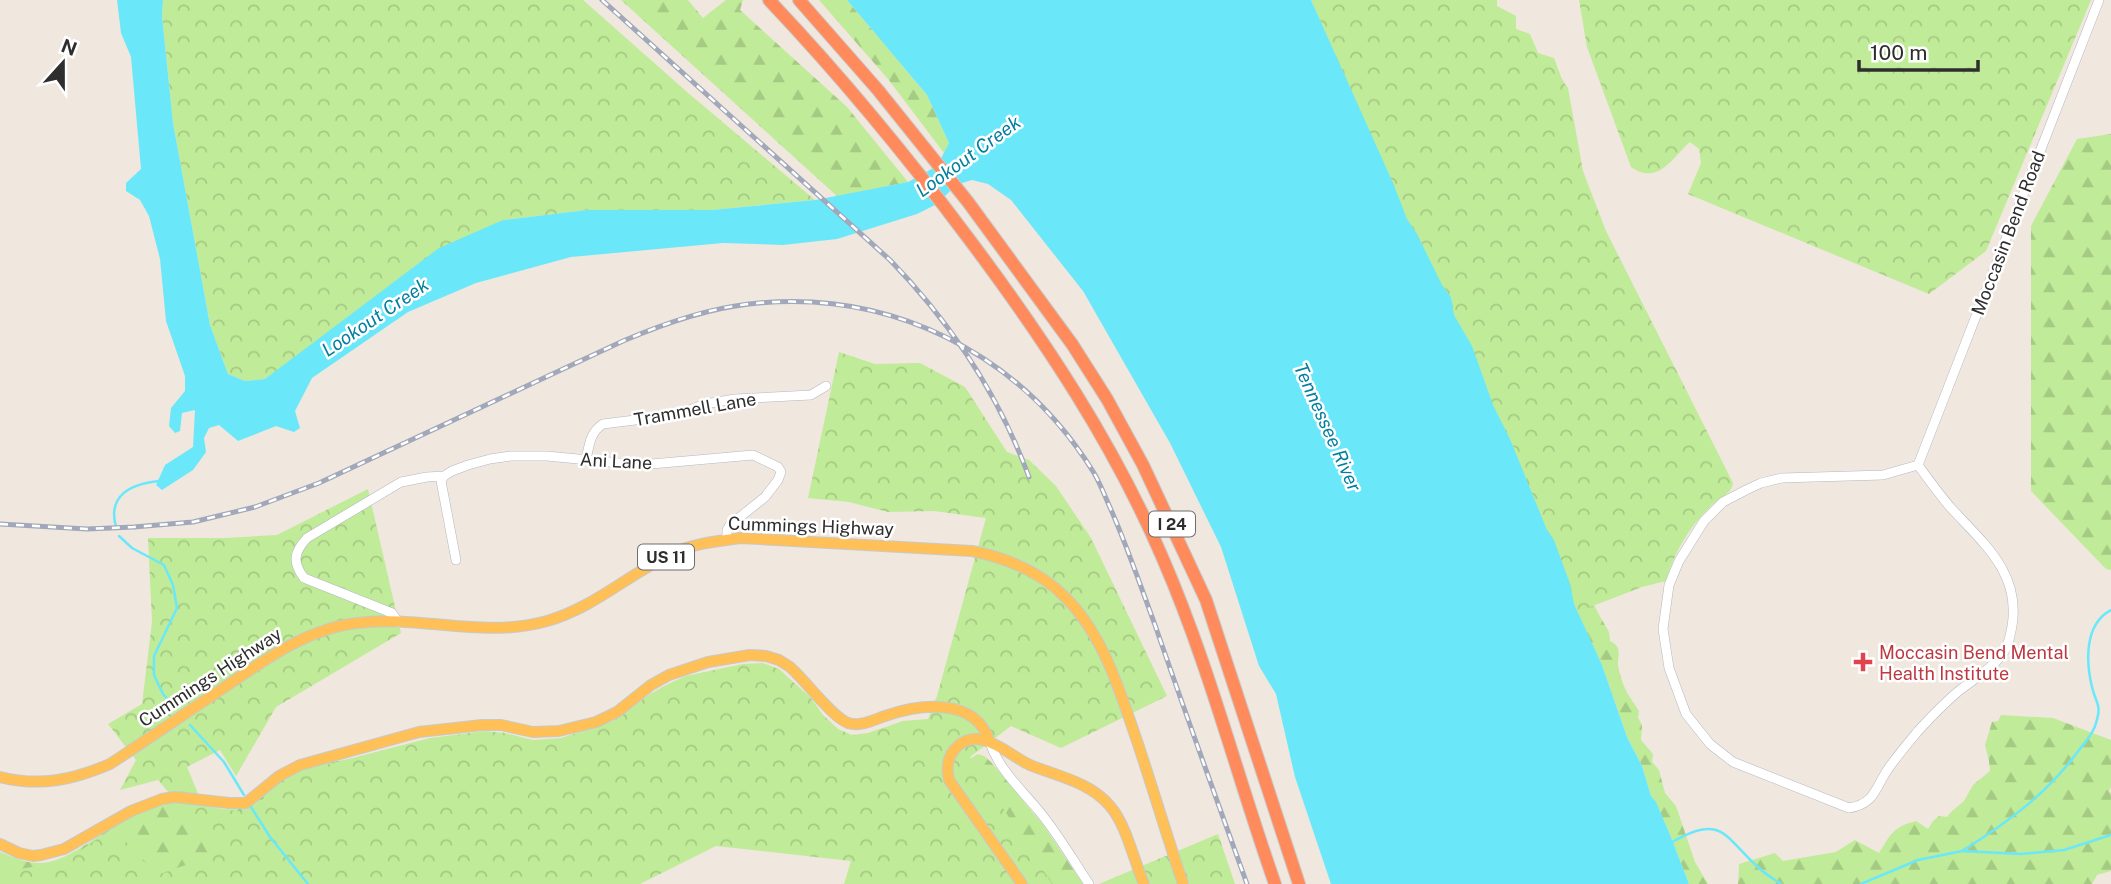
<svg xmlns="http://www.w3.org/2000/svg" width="2111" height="884" viewBox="0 0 2111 884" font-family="'Public Sans',sans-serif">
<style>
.forest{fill:url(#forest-firs)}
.park{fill:url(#park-crowns)}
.water{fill:#6ae8fa}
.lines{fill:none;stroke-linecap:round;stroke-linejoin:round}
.stream{stroke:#6ae8fa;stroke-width:2.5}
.minor-casing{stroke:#b3b8c2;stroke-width:10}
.major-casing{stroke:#c9c9c9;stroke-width:12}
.highway-casing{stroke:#c9c9c9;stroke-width:14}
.minor{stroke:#fff;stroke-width:9}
.major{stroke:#fec057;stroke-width:10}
.highway{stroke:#ff8b5c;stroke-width:12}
.rail-casing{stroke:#a1a8ba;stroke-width:5}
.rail{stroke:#fff;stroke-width:2.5;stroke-dasharray:8;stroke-linecap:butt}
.health-dot{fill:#e0444e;stroke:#fff;stroke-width:2.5}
.labels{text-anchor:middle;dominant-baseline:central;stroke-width:5;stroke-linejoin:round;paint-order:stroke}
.shield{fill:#fff;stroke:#6d6d6d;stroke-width:2}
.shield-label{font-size:16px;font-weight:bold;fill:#2e2e2e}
.street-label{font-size:18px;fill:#2e2e2e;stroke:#fff}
.health-label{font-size:18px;fill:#be3a42;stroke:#fff;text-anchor:start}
.water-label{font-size:19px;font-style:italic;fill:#027f9f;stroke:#fff}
</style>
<defs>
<pattern id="forest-firs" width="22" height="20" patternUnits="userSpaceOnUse" patternTransform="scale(1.75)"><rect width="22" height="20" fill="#c0eb98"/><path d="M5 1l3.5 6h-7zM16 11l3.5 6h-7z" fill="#a5ca83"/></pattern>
<pattern id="park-crowns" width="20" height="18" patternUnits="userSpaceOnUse" patternTransform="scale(1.75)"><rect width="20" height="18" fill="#c0eb98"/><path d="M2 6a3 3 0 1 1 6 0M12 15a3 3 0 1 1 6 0" fill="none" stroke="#a5ca83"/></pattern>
</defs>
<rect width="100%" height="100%" fill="#f0e7df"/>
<!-- forest -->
<path class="forest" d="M621,0H688L703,18L726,0H743L740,10L847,107L908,182L837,196Z
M819,0H847L927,95L949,143L944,153L888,79Z
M1311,0L1598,613L1609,632L1610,641C1622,647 1618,653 1618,664C1618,669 1622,681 1624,686C1627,694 1634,703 1639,711L1638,718L1642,725L1641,740L1653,754L1652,762L1659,770L1665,793L1676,806L1695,862L1708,884H1689L1671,837L1656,803L1651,796L1642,766L1627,737L1602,665L1577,612Z
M2111,134V570L2106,569L2031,491V226L2077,139Z
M2001,715L2053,718L2111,740V787L2109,791L2111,793V871L2097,875L2092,884H1738L1739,864L1775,853L1783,861L1836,852L1855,840L1879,853C1891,834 1893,827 1916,821L1928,829L1933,821L1939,816L1947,817L1951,812L1964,801L1973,785L1990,771L1989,761L1985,745L1992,722L1998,721Z
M978,754L984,756L991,762L1044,826L1083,884H1030L963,763Z
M366,756L369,884H0V852C13,857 27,864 41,863C60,862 75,851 90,842C111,828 145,805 171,801C196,798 220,815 245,807C259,803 264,792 274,784C299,765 336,762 366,756Z"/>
<!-- park -->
<path class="park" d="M163,0H583L687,92L815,200L711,210H587L503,220L265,379L245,381L228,374L210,325L173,123L162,16Z
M1311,0H1497V6L1516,16V29L1530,34L1538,53L1554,58C1558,68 1561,80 1568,88L1583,171L1606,231L1733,483C1732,494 1719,498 1711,506C1690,526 1674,552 1666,581L1642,587L1577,612L1570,584L1554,540L1547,530L1534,501L1529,482L1500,415L1493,405L1463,330L1454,315L1451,297L1442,285L1417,234L1407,219L1393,183Z
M1579,0H2091L1986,251L1929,294L1688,194L1701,163L1699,149L1690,142C1672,158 1658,186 1631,167L1587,47Z
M839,352L875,364L920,363L965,387L1007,452L1029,460L1056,486L1091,538L1167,696L1061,748L1011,726L970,757L1052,884H844L851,861L716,846L640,884H0V872L39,866L74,855L113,828L157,875L220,853L158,780L120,790L136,760L108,724L142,704L152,622L148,538H226L277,535L368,489L401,633L276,707L236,776L220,750L187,767L204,808L248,812L278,786L306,770L430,738L485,731L505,733L533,740L561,738L613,721L650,694L668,684L686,676L743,664L763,663L779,669L811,698L823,715L838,729L852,735L868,733L903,721L928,719L937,696L986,518L934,511L888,512L849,502L808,498Z
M1218,834L1235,884H1099Z"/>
<!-- water -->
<path class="water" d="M117,0H163L162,16L173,123L210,325L228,374L245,381L265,379L439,248L503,220L587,210H711L815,200L908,182L937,166L949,143L927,95L847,0H1311L1393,183L1407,219L1417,234L1442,285L1451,297L1454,315L1472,346L1493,405L1510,439L1547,530L1554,540L1570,584L1574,604L1602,665L1627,737L1642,766L1651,796L1656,802L1671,837L1689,884H1331L1295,777L1276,694L1259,666L1221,547L1170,443L1083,291L1011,200L988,184L972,180L956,185L937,204L917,214L837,239L783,245L723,243L571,257L476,283L408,312L312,378L295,411L300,428L294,432L276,426L238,441L219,425L209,428L204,438L206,452L193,470L162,490L156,485L165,465L193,447L195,410L182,413L180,431L175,433L169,426L171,408L185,391V376L166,321L160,259L149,216L140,200L126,191V183L141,169L131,57L121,33Z"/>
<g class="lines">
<!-- stream -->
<path class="stream" d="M116,527C107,495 131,484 159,481
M119,536L132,548L164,565L173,585L177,608L154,656V675L163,694L174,707
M190,725L224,762L244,795
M251,807L270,837L308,884
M1672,842C1723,813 1724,837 1759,868C1765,874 1774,879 1781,884
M1962,851C2007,823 2048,793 2079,750C2085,742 2094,733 2096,723C2102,704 2096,704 2092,687C2086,662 2084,624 2111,610
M1861,884L1918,860L1962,851L2021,854L2064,850L2111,835"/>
<!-- minor casing -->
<g class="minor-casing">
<path id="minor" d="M586,460C589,446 590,432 603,424L667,416L680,414L705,404L735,399L811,395L826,386
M1918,465C1929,480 1939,494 1951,508C1983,543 2021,573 2012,626C2010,637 2008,647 2001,656C1990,670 1974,679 1960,690C1945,702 1931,717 1918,731C1908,743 1897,756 1888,769C1875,788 1875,804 1849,808L1733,762L1710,744L1686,714L1669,668L1663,629L1669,585L1679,561L1704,521L1723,502L1746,490L1761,483L1782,478L1883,475Z
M1918,465L2099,0
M456,560L441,481L444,476L452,471L468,465L490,459L511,456H547L640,465L753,455L778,467L781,472L778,480L765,497L730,525L727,530V540
M398,622L392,613L304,578C292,562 294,552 307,538L401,482L427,477L444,476
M989,740C998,769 1021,789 1039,811C1058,834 1073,860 1089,884"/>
</g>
<!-- major casing -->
<g class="major-casing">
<path id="major" d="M0,777C40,787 73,780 110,764C145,741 180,717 216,693C259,664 304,629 357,623C420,615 484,639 547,621C596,607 632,571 678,551C698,543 719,541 740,538L972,551C1007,558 1041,572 1066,598C1104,636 1120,692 1137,741C1153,789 1167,836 1183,884
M0,844L19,853L33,856L41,855L64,849L131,811L162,799L175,797L229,803H246L279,776L300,765L419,732L482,725H501L533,732L559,731L596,722L617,712L651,685L669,675L708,662L750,655L766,656L779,660L790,667C805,680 832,717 848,723C861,727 873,720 885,716C920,704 974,697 989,740
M1022,884L949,780C946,768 947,759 954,750C977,722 1008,755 1030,765C1057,776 1090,782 1110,806C1126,824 1134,861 1144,884"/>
</g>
<!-- highway casing -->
<g class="highway-casing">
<path id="highway" d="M769,0C841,76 907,156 969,239C1044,339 1114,444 1163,559C1209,665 1237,776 1275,884
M799,0L878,90L968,202L1072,344L1107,399L1143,465L1206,600L1299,884"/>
</g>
<!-- minor -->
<use href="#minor" class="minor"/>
<!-- major -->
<use href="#major" class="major"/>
<!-- highway -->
<use href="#highway" class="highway"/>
<!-- rail casing -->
<g class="rail-casing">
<path id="rail" d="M602,0L890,260C951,323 999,395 1029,477
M0,524L87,529L134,527L193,522L255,507L319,483L623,341C663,324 705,309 749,304C890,288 1020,353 1094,473C1101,485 1106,499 1112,512C1128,549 1141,587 1155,625C1185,712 1216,798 1247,884"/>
</g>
<!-- rail -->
<use href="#rail" class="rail"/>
</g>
<!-- markers -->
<path class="health-dot" d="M1859.5 651.5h7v7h7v7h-7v7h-7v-7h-7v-7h7z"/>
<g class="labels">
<!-- shield labels -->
<g class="shield">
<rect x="1149" y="511.5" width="46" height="25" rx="5"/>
<rect x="638" y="544.5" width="56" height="25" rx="5"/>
</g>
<g class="shield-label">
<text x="1172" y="524">I 24</text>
<text x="666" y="557">US 11</text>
</g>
<!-- street labels -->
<g class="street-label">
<text transform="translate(2008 233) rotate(-69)">Moccasin Bend Road</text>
<text transform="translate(695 409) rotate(-10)">Trammell Lane</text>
<text transform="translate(616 461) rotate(3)">Ani Lane</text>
<text transform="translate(811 526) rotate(2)">Cummings Highway</text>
<text transform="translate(210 677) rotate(-33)">Cummings Highway</text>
</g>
<!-- health labels -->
<g class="health-label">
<text x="1879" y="652">Moccasin Bend Mental<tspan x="1879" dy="21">Health Institute</tspan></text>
</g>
<!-- water labels -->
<g class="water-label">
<text transform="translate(968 156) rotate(-36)">Lookout Creek</text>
<text transform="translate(375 317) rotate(-34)">Lookout Creek</text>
<text transform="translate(1328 427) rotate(66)">Tennessee River</text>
</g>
</g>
<!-- north arrow -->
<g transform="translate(63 63) rotate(21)" stroke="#ffffff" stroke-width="5" paint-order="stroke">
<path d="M0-5L12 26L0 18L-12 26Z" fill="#2e2e2e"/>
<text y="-10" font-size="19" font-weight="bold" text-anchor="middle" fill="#2e2e2e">N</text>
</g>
<!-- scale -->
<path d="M1859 60v10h119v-10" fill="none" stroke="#2e2e2e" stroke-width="3.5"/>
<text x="1870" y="60" font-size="21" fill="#2e2e2e" stroke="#ffffff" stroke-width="5" paint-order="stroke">100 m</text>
</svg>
